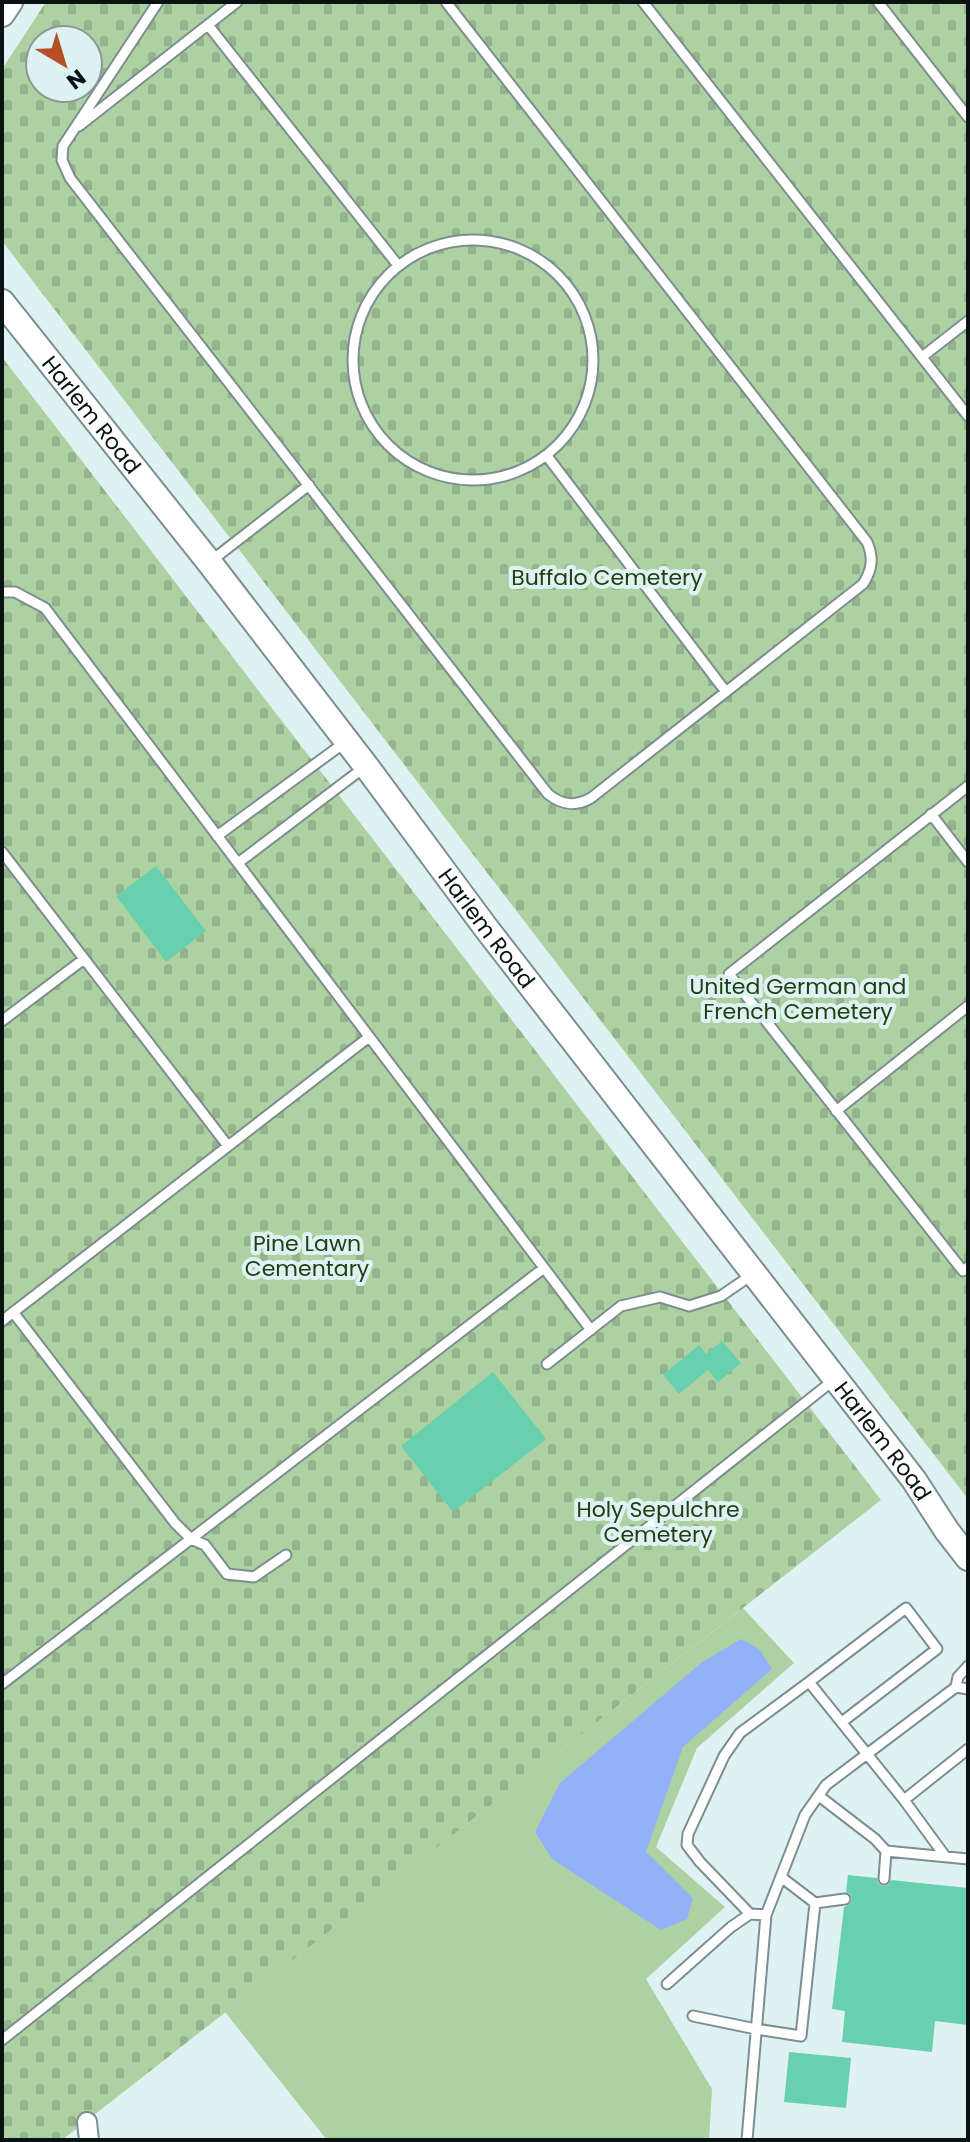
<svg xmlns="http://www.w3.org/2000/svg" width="970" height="2142" viewBox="0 0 970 2142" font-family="Poppins,sans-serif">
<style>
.green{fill:#aed1a2}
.cemetery{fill:url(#cemetery-stones);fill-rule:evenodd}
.water{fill:#93b1f9}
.building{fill:#68d0af}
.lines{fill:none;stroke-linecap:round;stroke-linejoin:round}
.lane-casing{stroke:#7c8e90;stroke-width:13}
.street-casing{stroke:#7c8e90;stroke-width:22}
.secondary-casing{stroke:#7c8e90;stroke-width:28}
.lane{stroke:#fff;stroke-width:9}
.street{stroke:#fff;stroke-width:18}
.secondary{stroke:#fff;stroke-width:24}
.labels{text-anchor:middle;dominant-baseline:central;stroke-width:8;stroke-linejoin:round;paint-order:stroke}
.street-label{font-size:22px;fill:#0b1213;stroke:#def2f4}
.park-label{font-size:22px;fill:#1f4112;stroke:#def2f4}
</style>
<defs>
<pattern id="cemetery-stones" width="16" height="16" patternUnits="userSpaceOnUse" patternTransform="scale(2)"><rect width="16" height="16" fill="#aed1a2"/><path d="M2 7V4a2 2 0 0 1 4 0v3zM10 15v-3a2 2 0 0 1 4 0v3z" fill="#94b28b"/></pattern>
</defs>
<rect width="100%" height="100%" fill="#def2f4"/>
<!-- green -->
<path class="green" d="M743,1608L794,1663L697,1748L656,1847L725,1907L646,1979L712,2089L709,2140H327L225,2012Z"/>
<!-- cemetery -->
<path class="cemetery" d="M46,2H968V1499L2,241V69ZM40,40H88V88H40Z
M2,357L881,1500L62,2140H2Z"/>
<!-- water -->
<path class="water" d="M741,1639L759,1649L772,1669L683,1747L646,1852L693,1898L687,1919L661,1930L552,1859L535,1832L560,1783L701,1663Z"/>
<!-- building -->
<path class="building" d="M156,866L206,931L166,962L116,896Z
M722,1341L741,1363L718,1382L708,1370L679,1394L663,1375L699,1345L706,1354Z
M493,1372L546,1439L453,1512L401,1446Z
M848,1875L877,1878L878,1883L883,1886L888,1885L891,1880L968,1888V2025L935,2021L932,2052L842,2042L845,2011L832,2009L844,1907L850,1904L852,1899L850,1894L846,1892Z
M789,2052L851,2058L846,2108L784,2102Z"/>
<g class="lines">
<!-- lane casing -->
<g class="lane-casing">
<path id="lane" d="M158,2L63,146L62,160L70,178L548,794C562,805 575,807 591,798L863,584C872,570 874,558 867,542L446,2
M643,2L968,416
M878,2L968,117
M208,25L397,264
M79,126L237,2
M353 360a120 120 0 1 1 240 0a120 120 0 1 1-240 0Z
M922,357L968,321
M547,456L726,692
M211,561L309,485
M2,592H15L45,608L591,1330
M968,786L729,974L963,1271L968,1267
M931,814L968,862
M217,836L344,743
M2,852L228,1146
M238,863L366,766
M2,1021L84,959
M836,1111L968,1006
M13,1312L175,1523L191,1539L205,1545L227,1574L254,1577L286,1555
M2,1321L369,1037
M547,1364L621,1306L660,1297L689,1306L721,1296L753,1274
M809,1682L906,1608L937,1649L842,1722
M2,1684L544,1268
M956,1687L968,1689
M819,1796L875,1839L886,1851L968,1859
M904,1800L945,1856
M884,1879L886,1851
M815,1903L845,1899
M750,1914L700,1862L687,1845L688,1834L724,1756L740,1733L809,1682L904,1800L968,1749
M667,1984L731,1927L750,1914L766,1915
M693,2016L756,2029L801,2036L815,1903L781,1877
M2,2040L835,1379
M747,2140L766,1915L805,1815L826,1785L956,1687L958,1677L968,1666"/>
</g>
<!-- street casing -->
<g class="street-casing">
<path id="street" d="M87,2122L89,2140"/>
</g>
<!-- secondary casing -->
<g class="secondary-casing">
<g id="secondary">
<path d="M2,14L10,2"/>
<path id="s1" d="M2,302L209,562L366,766L486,928L914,1480L947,1531L968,1558"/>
</g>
</g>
<!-- lane -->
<use href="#lane" class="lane"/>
<!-- street -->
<use href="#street" class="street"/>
<!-- secondary -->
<use href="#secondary" class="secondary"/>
</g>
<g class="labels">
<!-- street labels -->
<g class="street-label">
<text stroke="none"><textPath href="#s1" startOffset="144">Harlem Road</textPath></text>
<text stroke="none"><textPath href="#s1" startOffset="792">Harlem Road</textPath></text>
<text stroke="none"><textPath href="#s1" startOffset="1440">Harlem Road</textPath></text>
</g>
<!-- park labels -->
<g class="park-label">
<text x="607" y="577">Buffalo Cemetery</text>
<text x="798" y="986">United German and<tspan x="798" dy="25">French Cemetery</tspan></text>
<text x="307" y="1243">Pine Lawn<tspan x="307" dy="25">Cementary</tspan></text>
<text x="658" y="1509">Holy Sepulchre<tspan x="658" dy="25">Cemetery</tspan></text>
</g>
</g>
<!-- border -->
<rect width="970" height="2142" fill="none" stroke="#0b1213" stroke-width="8"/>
<!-- north arrow -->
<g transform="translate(64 64) rotate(142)"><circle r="38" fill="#def2f4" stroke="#8a989a" stroke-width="2"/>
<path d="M0-6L14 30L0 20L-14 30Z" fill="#b65024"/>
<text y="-12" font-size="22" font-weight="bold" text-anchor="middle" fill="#0b1213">N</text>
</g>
</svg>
